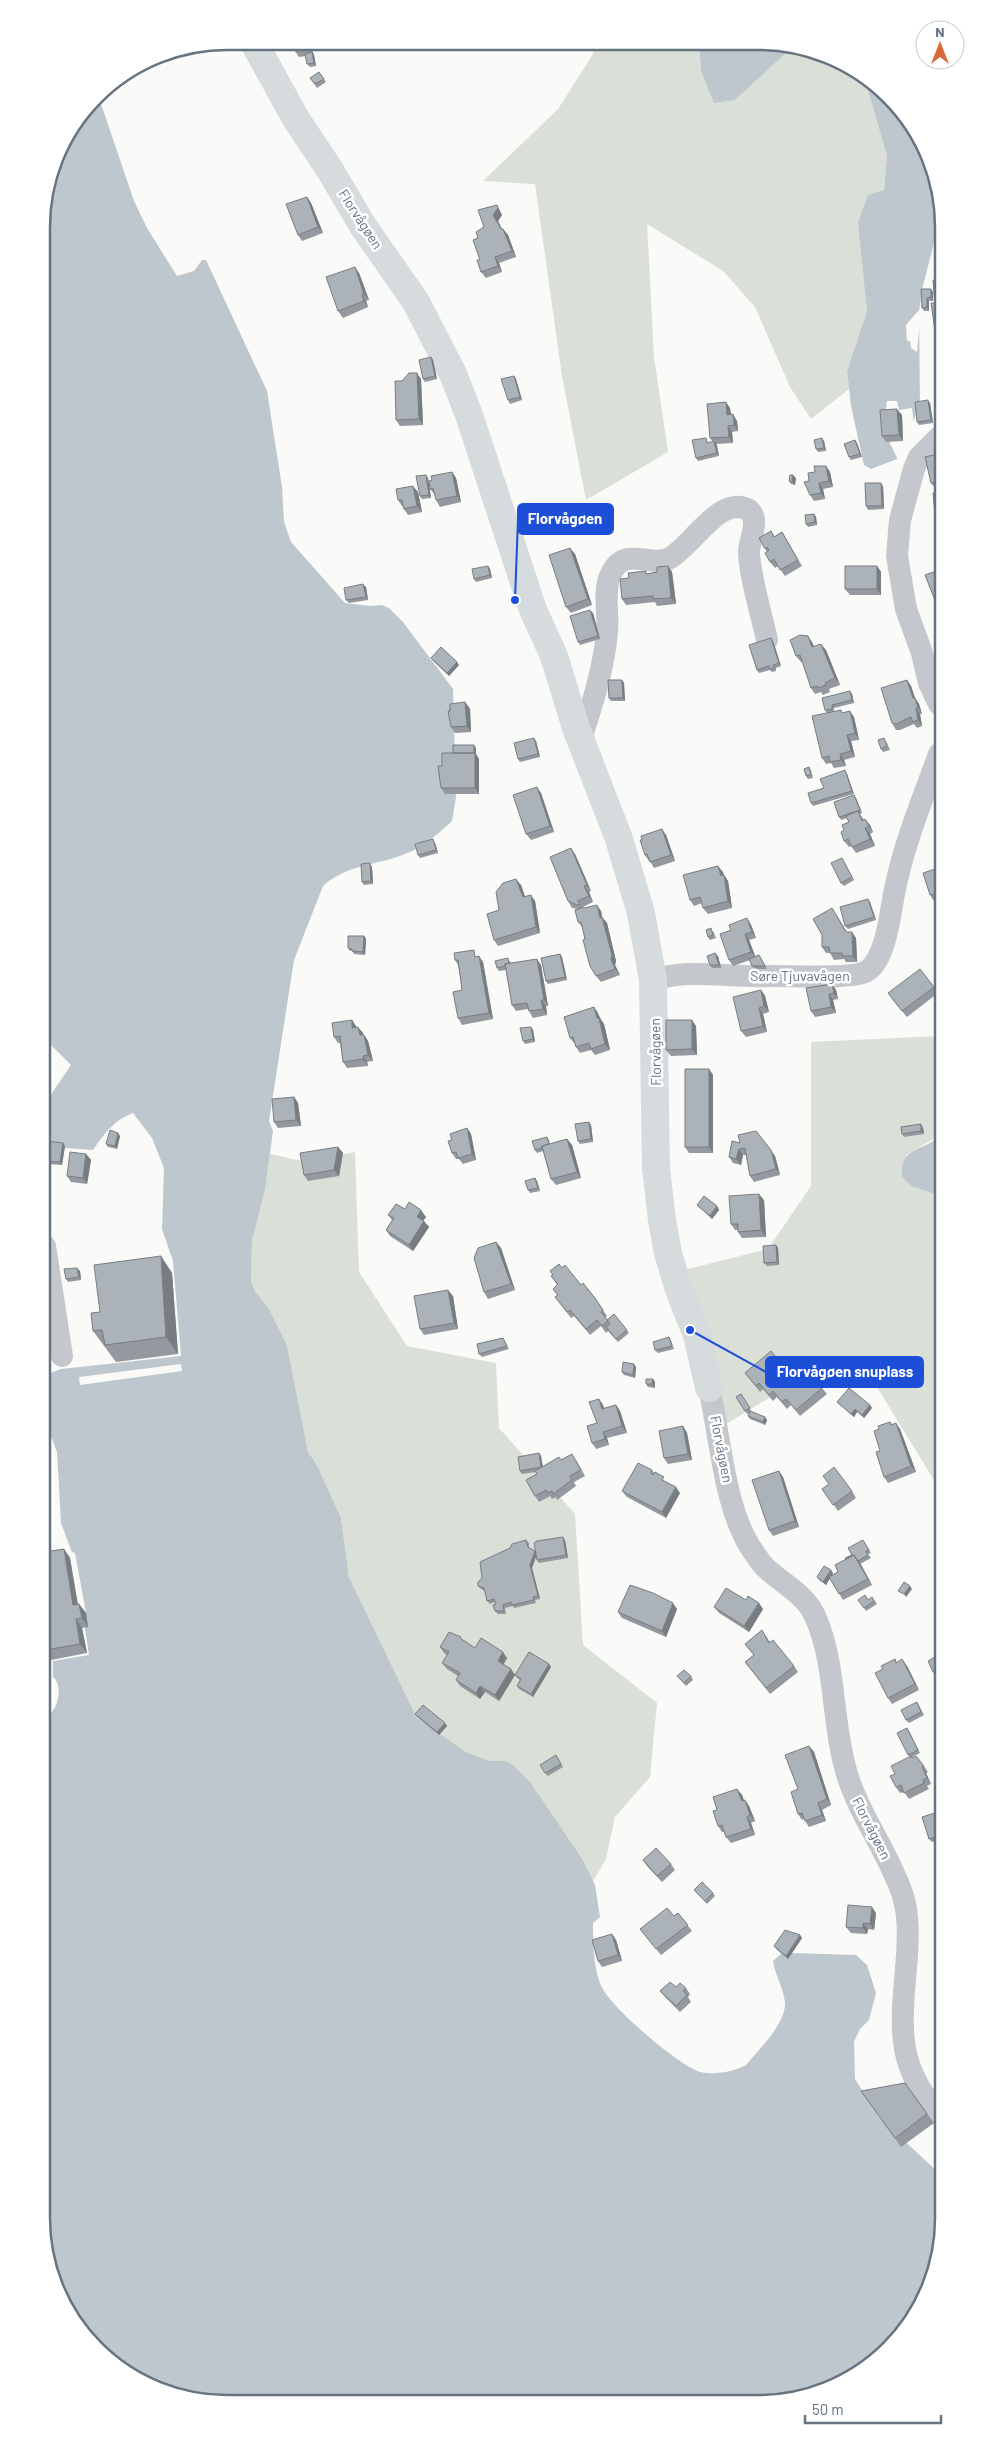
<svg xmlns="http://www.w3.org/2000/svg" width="985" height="2445" viewBox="0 0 985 2445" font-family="Barlow,sans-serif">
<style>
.green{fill:#dadfd7}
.water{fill:#bec7cd}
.pier{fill:#fafaf8}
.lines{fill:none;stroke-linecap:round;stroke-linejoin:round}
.minor{stroke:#c4c7cb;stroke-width:22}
.major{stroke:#d6dbde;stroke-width:28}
.wall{fill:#93999e}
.shaded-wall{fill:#787d81}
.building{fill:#abb2b8;stroke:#787d81}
.labels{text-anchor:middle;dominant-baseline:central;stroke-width:5;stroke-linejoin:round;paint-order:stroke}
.street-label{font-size:14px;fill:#667481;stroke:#fff}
.rim{fill:none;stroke:#667481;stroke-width:2.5}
.leader{fill:none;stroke:#1d4ed8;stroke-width:2}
.callout-dot{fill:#1d4ed8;stroke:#fff;stroke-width:2}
.callout{fill:#1d4ed8;stroke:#1d4ed8;stroke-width:2}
.callout-label{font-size:15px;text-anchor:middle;font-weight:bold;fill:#fff}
</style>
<rect width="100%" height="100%" fill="#fafaf8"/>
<!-- green -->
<path class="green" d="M594,44H699L701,71L735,100L795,45L840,61L864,77L887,156L884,190L864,270L867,311L847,371L849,389L811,419L790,387L755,307L723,271L647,224L654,357L668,452L586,500L562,376L535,184L483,181L558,109L593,54Z
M940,1036V1135L906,1155L911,1186L940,1196L941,1487L937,1485L861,1361L797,1381L713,1432L684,1270L768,1249L811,1186V1042Z
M355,1152L359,1272L407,1346L496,1363L499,1428L575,1514L583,1645L657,1703L650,1777L615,1817L606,1859L593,1881L583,1860L531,1783L513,1765L506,1761H490L466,1752L417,1718L415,1714L349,1577L341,1518L317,1465L308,1452L287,1345L269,1309L255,1291L251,1281L252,1241L265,1190L270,1154L307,1162Z"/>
<!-- water -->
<path class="water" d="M699,44L794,45H795L735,100L714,103L701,71Z
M864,77L889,95L919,134L937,179L938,227L922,290L919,312L920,405L897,459L871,469L864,465L851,406L847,371L867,311L858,222L868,195L884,190L887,156Z
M98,95L134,201L147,228L177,276L194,271L202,260H206L267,391L282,487L284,522L291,542L345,603L370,606L382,605L389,608L403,622L453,689L456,797L452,821C440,832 427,844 412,851C381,866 350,862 323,886L294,960L269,1121L273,1131L265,1190L252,1241L251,1281L255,1291L269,1309L287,1345L308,1452L317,1465L341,1518L349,1577L415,1714L417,1718L466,1752L490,1761H506L513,1765L531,1783L583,1860L595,1885L600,1917L593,1923C593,1943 593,1973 604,1991C618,2013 673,2060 697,2071C710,2076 734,2072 746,2065C758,2050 786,2024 785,2003C784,1989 775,1975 773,1961L782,1953H793L856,1955L867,1965L876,1993L869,2020L860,2029L854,2042L855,2079L879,2117L943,2177V2230L930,2289L905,2331L861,2373L806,2397L191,2400L145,2385L104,2357L66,2311L48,2266L46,1714L48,1716C59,1708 63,1685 53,1677V1661L89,1655L74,1558L61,1523L57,1452L45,1421V1375L61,1369L181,1356L173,1261L162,1229L164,1168L152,1138L133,1113C114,1120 104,1134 93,1150L65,1148L45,1141L46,1102L71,1065L44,1038L42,215L61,145Z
M940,1135V1196L911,1186L902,1177C900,1144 924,1153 940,1135Z"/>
<!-- pier -->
<path class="pier" d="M919,310H921L917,352L911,348L910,341H907L906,325Z
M887,401H897L899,410L912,408L914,426L898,460L889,441L885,415Z
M181,1364L182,1371L80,1385L79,1377Z
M64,1531L69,1551L75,1553L86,1613L81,1614L71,1558L62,1532Z"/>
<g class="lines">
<!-- minor -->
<path class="minor" d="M938,438L919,457L914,469L900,520L897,556L906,609L922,653L929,683L939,704
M581,739C592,705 604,668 607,632C609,615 603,593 610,576C624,543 650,569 670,558C693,545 720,494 749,510C760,520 750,538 749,551C749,574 762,616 767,640
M653,980C690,968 731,978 769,976C789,975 853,980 867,971C886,959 890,914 894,894C903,846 922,801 939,754
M45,1246L62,1356
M709,1388C720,1435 724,1504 749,1545C753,1551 758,1559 763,1565C779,1582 803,1592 814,1614C837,1663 831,1722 847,1774C860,1817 889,1853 903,1896C909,1916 908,1936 907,1955C902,2023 892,2065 943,2118"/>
<!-- major -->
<path class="major" d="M253,41L296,119L330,170L363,226L416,302L453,374L469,415L533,610L554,656L576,728L619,839L641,913L653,980L656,1168L662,1220L668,1253L679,1290L697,1335L709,1388"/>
</g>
<!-- wall -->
<path class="wall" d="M289,42H317L318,48L312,50L314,55L316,66L310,67L307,64L306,56L299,57L295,51L294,46H293Z
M319,72L326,82L317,88L310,78Z
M307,197L311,203L323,233L302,241L298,235Z
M497,205L502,215L498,221L502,229H503L508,235L516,257L499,263L502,272L486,278L481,272L480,260L484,227Z
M359,273L369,300L366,301L368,307L343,318L338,311Z
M921,289L933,292V301H929V311H924L922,308Z
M431,357L433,360L437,379L425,382L423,379Z
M514,376L516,379L522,400L510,404L508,400Z
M421,379L423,425L400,426L396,420L402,381Z
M930,403L933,423L919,425L917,422Z
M730,408L731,415L737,421L738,431L732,432L733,443L716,444L719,456L698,461L696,458L706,438L708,443L713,442L710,438Z
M902,415L903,441L886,442L882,436Z
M855,440L857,443L862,457L851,460L849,457Z
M824,441L826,451L818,452L816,449Z
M938,454V485L933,486L931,483Z
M826,466L830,472L833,487L823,489L825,499L814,501L810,495L809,481L815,472Z
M452,472L456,478L461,502L440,507L436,500L435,495L430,489L432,480Z
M426,475L428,478L431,498L422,499L420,496Z
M796,478L795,485L791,484L789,481Z
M883,486L884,509L868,510L866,506Z
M418,492L422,512L408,515L404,509L403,506H402L398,500Z
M814,514L816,517L817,525L808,527L806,524Z
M771,531L775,537L782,532L802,566L785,576L778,566L775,568L770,562L767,552L759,538Z
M575,554L592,605L571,613L566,607Z
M488,566L490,569L492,578L476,582L474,579Z
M668,566L672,572L676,604L657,606L655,602L626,605L622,599L629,578L657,572Z
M877,566L881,572V595H850L845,589Z
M366,587L368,600L349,603L346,600Z
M593,613L600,639L580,645L578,642Z
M773,641L781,666L776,668V671L772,672L770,670L759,673L757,670Z
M812,642L814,647L826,650L840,685L829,689L830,692L823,695L821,692L815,694L811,688L803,662H801L796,656Z
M431,658L459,665L449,676L433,661Z
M622,680L624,683L625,701H611L609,698Z
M907,680L911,686L915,698L919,704L922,714H920L922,726L917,728L914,724L900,730H896L892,723Z
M850,691L852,694L854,703L834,708V711L843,713L854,717L859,740L851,741L855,757L844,760L846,766L834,768L831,763L826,764L822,758L827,713L825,710Z
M465,702L470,709L471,732L455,733L451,727L450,711Z
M536,741L540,757L520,762L518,759Z
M886,741L890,750L883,752L881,749Z
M476,748V754L479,759V794H445L441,788L442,766L453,753Z
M809,767L811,770L813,778L808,779L806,776Z
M847,774L854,794L813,806L811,803L824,788Z
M541,793L554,832L531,840L526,834Z
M856,798L862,813L860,814L864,820L870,825L873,832L870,834L875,846L856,853L851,846L849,847L844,841V830L849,822L847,818L841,820L839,817Z
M666,835L675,861L654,868L650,861H649L645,855Z
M435,843L438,853L420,858L418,855Z
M575,854L591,891L589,892L593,902L583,907V908L601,911L602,917L607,923L616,961L615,965L620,975L601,982L596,976L585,939L583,928L578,922V909L572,908L568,901Z
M842,858L854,880L844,886L841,883Z
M939,859L940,902L938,900L934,901L930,895L938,868Z
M372,867L373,884L364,885L362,882Z
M723,872L724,875L728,881L732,908L708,914L703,908L702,903L694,906L690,900Z
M521,885L525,896L535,901L540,933L498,946L494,940L499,910Z
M868,899L870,902L876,920L848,929L845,926Z
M836,914L847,932L856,938L857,962H846L844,959L834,960L830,953H826L822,947Z
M747,918L751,925L756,938L749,940L755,957L761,958L767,969H754L752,966L750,960L733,966L729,960L731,930Z
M713,931L716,938L710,940L708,937Z
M364,936L366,939L365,955L354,954L352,951H350L348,948Z
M560,954L562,957L567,980L548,984L546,981Z
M478,956L483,962L493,1019L462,1025L458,1018L462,990L461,982L458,965L455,960Z
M718,956L721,968H712L710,965Z
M510,961L511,963L541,965L548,1006H546L547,1015L533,1018L529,1011L528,1009L516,1011L512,1005L506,970L499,971L497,968Z
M832,984L836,990L838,999L833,1000L836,1013L815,1017L811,1011Z
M934,987L938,993L907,1017L892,999Z
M761,990L765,996L769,1012L763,1014L767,1032L746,1037L741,1031Z
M594,1007L604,1024L610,1050L595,1055L591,1050L580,1053L576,1047L575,1044L570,1038Z
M352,1020L356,1027L363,1033V1035H364L368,1041L373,1061L367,1062L368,1066L347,1068L343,1062L340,1043H338L334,1037Z
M696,1026L697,1055L671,1056L666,1050Z
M531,1027L533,1030L535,1042L525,1044L523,1041Z
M709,1069L713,1075V1153H689L685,1147Z
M294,1097L298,1103L301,1126L278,1128L274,1122Z
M591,1125L593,1142L580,1144L578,1141Z
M467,1128L471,1134L476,1160L463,1164L459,1159H456L452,1153Z
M923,1128L924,1134L904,1137L902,1134Z
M120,1136L117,1149L108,1147L106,1144Z
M547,1137L549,1140L550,1144L567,1139L572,1145L581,1178L556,1185L551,1179L543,1151L537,1153L535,1150Z
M732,1141L775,1156L780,1175L754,1182L750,1176L746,1155H743L741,1165L733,1163L729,1157Z
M63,1143L65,1146L62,1165L47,1164L45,1161Z
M338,1147L343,1153L339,1176L308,1181L304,1175Z
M86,1154L91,1160L87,1184L71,1182L67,1176Z
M535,1178L537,1181L540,1191L530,1193L528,1190Z
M764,1200L766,1237L742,1238L738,1232V1230H735L731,1224Z
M697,1205L717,1206L719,1210L712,1219L700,1208Z
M405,1209L426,1217L423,1221L429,1227L413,1251L390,1236L386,1230L392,1220L388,1215Z
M496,1242L501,1248L515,1290L488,1299L484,1292Z
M776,1245L778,1248L779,1265L767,1266L764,1263Z
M161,1256L172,1273L178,1354L116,1362L93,1331L100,1312Z
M562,1268L581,1285L595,1298L607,1316L605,1318L607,1320L614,1314L629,1333L618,1342L608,1331L606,1333L601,1326L590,1335L574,1316L571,1318L555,1297L558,1296L553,1289L557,1285L551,1276Z
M80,1271L81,1280L68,1282L66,1279Z
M453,1296L458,1329L424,1335L420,1329Z
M669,1337L671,1340L674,1349L658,1353L655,1350Z
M503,1338L509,1349L482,1357L479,1354Z
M782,1364L822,1388L827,1394L800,1416L791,1405L787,1409L777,1397L773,1401L763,1389L760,1392L745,1373Z
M636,1367L635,1378L624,1375L622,1372Z
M653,1379L655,1382V1388L648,1387L646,1384Z
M741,1394L751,1411L767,1420L765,1425L750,1419L748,1416L749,1413L747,1414L736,1397Z
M599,1399L603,1405L604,1408L616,1405L620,1411L627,1433L607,1438L609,1445L596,1449L592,1443L597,1423Z
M837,1402L870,1405L872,1408L864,1418L857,1412L854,1417L840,1405Z
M890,1422L892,1424L900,1429L916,1472L888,1483L884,1477L880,1451L879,1429Z
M683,1426L687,1433L692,1460L668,1464L664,1458Z
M539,1453L541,1456L543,1467L561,1460H576L585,1476L574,1482L576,1486L557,1500L556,1497L552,1499L550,1496L539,1502L535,1496L537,1474L536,1472L522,1474L520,1471Z
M652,1470L654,1473L680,1493L666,1518L627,1497L622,1491Z
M783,1477L799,1527L773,1536L769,1530Z
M822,1489L852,1491L856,1498L838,1511Z
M526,1540L529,1543V1548L535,1551L565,1540L568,1558L539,1563L537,1560L536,1556L532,1568L540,1599L535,1600L536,1603L514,1608L513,1606L505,1608L506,1614H498L495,1611V1602L490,1604L487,1601L485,1591L481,1589L478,1586L482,1578Z
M865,1543L871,1553L868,1554L871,1558L860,1564V1563L872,1585L843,1600L830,1578L826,1585L819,1580L817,1577L833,1573L832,1575L838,1572L846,1559Z
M64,1549L70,1558L78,1604H79L86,1613L88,1627L82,1628L87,1653L46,1661L45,1552Z
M872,1597L877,1604L866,1611L858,1600H868Z
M746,1600L763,1609L749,1632L719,1613L714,1607Z
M677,1609L666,1637L622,1618L618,1612Z
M766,1636L770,1642L794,1666L798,1672L770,1694L745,1662L754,1655L745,1644Z
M464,1641L475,1648L507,1658L503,1665L511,1669L515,1675L499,1701L485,1692L480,1699L460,1686L456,1680L458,1676L447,1669L442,1663L447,1655L444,1653L440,1647Z
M942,1657V1671L935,1675L933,1672Z
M895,1659L897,1663L907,1666L919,1690L892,1704L888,1698L883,1669Z
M549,1664L551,1667L533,1697L519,1689L517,1686L520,1680L517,1678L515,1675Z
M677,1676H691L693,1680L686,1686Z
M917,1702L924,1715L909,1723L906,1720Z
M415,1714L445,1723L447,1726L439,1735L417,1717Z
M909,1731L920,1753L912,1757L924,1766L928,1772L926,1773L931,1784L927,1786L929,1789L909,1799L904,1792L900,1793L896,1787L895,1774L910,1757L908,1755Z
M809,1746L814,1752L831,1805L822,1810L826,1821L809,1827L804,1819L802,1820L798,1814V1789Z
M556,1755L563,1767L548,1776L545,1773Z
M737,1789L742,1795L744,1800H745L749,1806L755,1821L751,1823L755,1835L731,1843L726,1837L724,1832H722L718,1826L717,1810Z
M937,1817L938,1820L942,1819V1839L932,1842L929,1839Z
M643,1860L671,1864L675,1870L662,1882L647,1866Z
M694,1890L713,1893L715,1896L707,1904Z
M678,1913L692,1931L661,1955L640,1929L674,1916Z
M876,1913L874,1930L868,1929L867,1934L851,1933L846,1927Z
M612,1934L616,1940L622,1961L602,1967L598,1961Z
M800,1935L802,1938L788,1959L776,1949L774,1946Z
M676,1987L686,1988L690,1994L688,1997L691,2002L680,2012L665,1997L660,1991Z
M905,2083L934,2123L901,2147L861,2091Z"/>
<!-- shaded-wall -->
<path class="shaded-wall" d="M314,42H317L318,48Z
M308,44L312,50L314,55L316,66L314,63L312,54L309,48Z
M307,197L311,203L323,233L318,227Z
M497,205L502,215L498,221L505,236L493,215Z
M503,229L508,235L516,257L512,251Z
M495,257L499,263L502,272L498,266Z
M355,267L359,273L369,300L364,294Z
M931,289L933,292V301L931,297Z
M362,294L366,301L368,307L364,301Z
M927,298L929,301V311L927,307Z
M431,357L433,360L437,379L435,376Z
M417,373L421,379L423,425L419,419Z
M514,376L516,379L522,400L520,397Z
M928,400L930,403L933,423L931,420Z
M726,402L730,408L732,421L727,415Z
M897,409L902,415L903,441L899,435Z
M733,414L737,421L738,431L734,425Z
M728,426L732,432L733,443L729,437Z
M822,438L824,441L826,451L824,448Z
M855,440L857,443L862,457L860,454Z
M714,441L717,445L719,456L717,453Z
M826,466L830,472L833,487L829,481Z
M452,472L456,478L461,502L457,496Z
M426,475L428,478L431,498L429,495Z
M793,475L796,478L795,485L792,482Z
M819,483L823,489L825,499L821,493Z
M881,483L883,486L884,509L882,506Z
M413,486L418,492L422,512L417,506Z
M814,514L816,517L817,525L815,522Z
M570,548L575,554L592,605L588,599Z
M488,566L490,569L492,578L490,575Z
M668,566L672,572L676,604L671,598Z
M877,566L881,572V595L877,589Z
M363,584L366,587L368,600L366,597Z
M590,610L593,613L600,639L598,636Z
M808,636L812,642L817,654L812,647Z
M771,638L773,641L781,666L779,663Z
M821,644L826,650L840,685L835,678Z
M457,662L459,665L449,676L447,673Z
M622,680L624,683L625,701L623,698Z
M907,680L911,686L915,698L919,704L922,714L913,698Z
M850,691L852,694L854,703L852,700Z
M465,702L470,709L471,732L467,726Z
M916,708L920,714L922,726L918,720Z
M850,711L854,717L859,740L855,733Z
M847,735L851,741L855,757L851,751Z
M534,738L536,741L540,757L538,754Z
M474,745L476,748V754L479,759V794L475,788Z
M840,754L844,760L846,766L841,760Z
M845,770L847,774L854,794L852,791Z
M537,787L541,793L554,832L550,826Z
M854,795L856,798L862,813L860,810Z
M865,819L870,825L873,832L869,826Z
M865,828L870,834L875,846L870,839Z
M662,829L666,835L675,861L671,855Z
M433,839L435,843L438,853L436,850Z
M571,848L575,854L591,891L587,885Z
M370,863L372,867L373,884L371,881Z
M718,866L723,872L724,877V875L728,881L732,908L728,901Z
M516,879L521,885L527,903L523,897Z
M584,886L589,892L593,902L589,896Z
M531,895L535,901L540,933L536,927Z
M868,899L870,902L876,920L874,917Z
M597,905L601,911L602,917L607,923L616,961L615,965L620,975L615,969L611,959Z
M747,918L751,925L756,938L752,932Z
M852,932L856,938L857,962L853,956Z
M745,934L749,940L756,958L751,952Z
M364,936L366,939L365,955L363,952Z
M715,953L718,956L721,968L719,965Z
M560,954L562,957L567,980L565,977Z
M479,956L483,962L493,1019L489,1013Z
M537,959L541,965L548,1006L544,1000Z
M832,984L836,990L838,999L834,993Z
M761,990L765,996L769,1012L764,1006Z
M829,994L833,1000L836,1013L831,1007Z
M541,1000L546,1006L547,1015L543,1009Z
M594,1007L598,1013L600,1019L599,1018L604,1024L610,1050L605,1044Z
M759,1008L763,1014L767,1032L763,1026Z
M352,1020L356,1026L357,1034L352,1028Z
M692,1020L696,1026L697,1055L692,1049Z
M358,1027L363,1033L364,1041L360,1035Z
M531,1027L533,1030L535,1042L533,1039Z
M364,1035L368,1041L373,1061L368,1055Z
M363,1056L367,1062L368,1066L363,1059Z
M709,1069L713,1075V1153L709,1147Z
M294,1097L298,1103L301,1126L296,1120Z
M589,1122L591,1125L593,1142L591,1139Z
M921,1124L923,1128L924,1134L921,1131Z
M467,1128L471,1134L476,1160L472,1154Z
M118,1133L120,1136L117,1149L115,1146Z
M567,1139L572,1145L581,1178L577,1172Z
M63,1143L65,1146L62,1165L60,1162Z
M338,1147L343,1153L339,1176L334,1170Z
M739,1149L743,1155L741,1165L736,1159Z
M771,1150L775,1156L780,1175L776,1169Z
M86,1154L91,1160L87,1184L83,1178Z
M535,1178L537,1181L540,1191L538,1188Z
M759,1194L764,1200L766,1237L761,1230Z
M717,1206L719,1210L712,1219L710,1216Z
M421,1210L426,1217L421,1223L417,1217Z
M424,1221L429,1227L413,1251L409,1245Z
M496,1242L501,1248L515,1290L511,1284Z
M776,1245L778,1248L779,1265L777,1262Z
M161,1256L172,1273L178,1354L166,1337Z
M77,1268L80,1271L81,1280L79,1277Z
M448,1290L453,1296L458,1329L454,1323Z
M634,1364L636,1367L635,1378L633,1375Z
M653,1379L655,1382V1388L652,1384Z
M599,1399L603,1405L606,1415L602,1409Z
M616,1405L620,1411L627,1433L622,1426Z
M870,1405L872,1408L864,1418L862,1415Z
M855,1409L857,1412L854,1417L851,1414Z
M765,1417L767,1420L765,1425L763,1422Z
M896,1423L900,1429L916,1472L911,1466Z
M683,1426L687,1433L692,1460L688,1454Z
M603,1432L607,1438L609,1445L605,1439Z
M539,1453L541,1456L543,1470L541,1467Z
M779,1471L783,1477L799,1527L795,1521Z
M676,1487L680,1493L666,1518L662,1512Z
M563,1537L565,1540L568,1558L566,1555Z
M64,1549L70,1558L79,1614L73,1605Z
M535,1551L537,1554L532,1568L540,1599L538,1596L530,1565Z
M854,1555L859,1561L872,1585L868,1579Z
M831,1570L833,1573L826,1585L823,1582Z
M910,1586L912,1589L906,1597L904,1594Z
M673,1603L677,1609L666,1637L662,1631Z
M759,1603L763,1609L749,1632L744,1626Z
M79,1604L86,1613L88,1627L82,1618Z
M76,1619L82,1628L87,1653L80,1644Z
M503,1652L507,1658L502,1667L498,1661Z
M902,1659L907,1666L919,1690L915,1684Z
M549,1664L551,1667L533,1697L531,1694Z
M511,1669L515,1675L499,1701L495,1695Z
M480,1686L485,1692L480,1699L476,1693Z
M445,1723L447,1726L439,1735L437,1732Z
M809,1746L814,1752L831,1805L827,1799Z
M922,1767L926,1773L931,1784L927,1778Z
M737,1789L742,1795L746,1807L742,1801Z
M745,1800L749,1806L755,1821L750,1815Z
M818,1803L822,1810L826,1821L822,1815Z
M747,1817L751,1823L755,1835L751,1829Z
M872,1907L876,1913L874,1930L870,1924Z
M863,1923L868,1929L867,1934L863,1928Z
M612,1934L616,1940L622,1961L618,1955Z
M800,1935L802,1938L788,1959L786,1956Z"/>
<!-- building -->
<path class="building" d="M293,42H314L308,44L309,48L295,51Z
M312,52L314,63L307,64L305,54Z
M319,72L324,79L315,84L310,78Z
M307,197L318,227L298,235L286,204Z
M497,205L498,208L493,215L501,229H503L512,251L495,257L498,266L481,272L477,260H480L473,240L478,238L476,232L484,227L478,210Z
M355,267L364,294H362L364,301L338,311L326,277Z
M933,280H938V331H935L931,303H935Z
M921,289H931V297L927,298V307L922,308Z
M431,357L435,376L423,379L419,360Z
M409,373H417L419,419L396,420L395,381H402Z
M514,376L520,397L508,400L501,379Z
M928,400L931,420L917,422L915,402Z
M726,402L727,415L733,414L734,425L728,426L729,437L710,438L707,404Z
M897,409L899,435L882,436L880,410Z
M706,438L707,443L714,441L717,453L696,458L692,440Z
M822,438L824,448L816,449L814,440Z
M855,440L860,454L849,457L844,444Z
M938,454V481L931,483L925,457Z
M814,466H826L829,481L819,483L821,493L810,495L804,482L809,481L808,473L815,472Z
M452,472L457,496L436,500L433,488L430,489L429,481L432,480L431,476Z
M426,475L429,495L420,496L416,476Z
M790,475H793L792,482L789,481Z
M865,483H881L882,506H866Z
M413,486L417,506L404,509L402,500H398L396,489Z
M933,493H938V525H936Z
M814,514L815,522L806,524L805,515Z
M771,531L774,537L782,532L798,560L780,570L774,559L770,562L765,553L769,550L767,547L765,549L759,538Z
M570,548L588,599L566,607L549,555Z
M488,566L490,575L474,579L472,569Z
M668,566L671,598L653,599V596L622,599L620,579L629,578L628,573L646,571V574L657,572V567Z
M845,566H877V589H845Z
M939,570V608H938L925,575Z
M363,584L366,597L346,600L344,588Z
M590,610L598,636L578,642L570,616Z
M800,635L808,636L812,647L821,644L835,678L825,683L826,685L818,688L817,686L811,688L800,655L796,656L790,640Z
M771,638L779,663L773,665L774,668L770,669L769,666L757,670L749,645Z
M441,647L457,662L447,673L431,658Z
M608,680H622L623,698H609Z
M907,680L913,698H915L918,708H916L918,720L913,722L911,717L896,724L892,723L881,688Z
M850,691L852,700L832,705V709L825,710L822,698Z
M465,702L467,726L451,727L448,711H450V704Z
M841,710L842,713L850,711L855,733L847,735L851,751L840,754L841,760L830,762L829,756L822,758L812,716Z
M534,738L538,754L518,759L514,743Z
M884,738L887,746L881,749L878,740Z
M453,745H474V753H453Z
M442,753H475V788H441L438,766H442Z
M809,767L811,775L806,776L804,769Z
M845,770L852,791L811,803L808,793L824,788L820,779Z
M938,783H939V803H937Z
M537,787L550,826L526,834L513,795Z
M854,795L860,810L839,817L834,802Z
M858,811L862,821L865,819L869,826L865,828L870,839L852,847L848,839L844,841L841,832L844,830L842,825L849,822L846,816Z
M662,829L671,855L650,862L647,854L645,855L640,840H642L641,836Z
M433,839L436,850L418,855L415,844Z
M571,848L587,885L584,886L589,896L578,901L580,904L577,905L568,901L550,857Z
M842,858L852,877L841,883L831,863Z
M939,859L940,897L937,898L935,894L930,895L923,873L938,868L936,860Z
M370,863L371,881L362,882L361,864Z
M718,866L721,876L724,875L728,901L703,908L700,897L690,900L683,875Z
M516,879L523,897L531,895L536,927L494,940L487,914L499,910L496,892L503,883Z
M868,899L874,917L845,926L840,907Z
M597,905L600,918L602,917L612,955L611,959L615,969L596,976L590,966L583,940L585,939L581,922H578L575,910L581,908V907L584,908Z
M832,908L846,932H852L853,956H842V953H830L829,947H822V935L813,919Z
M747,918L752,932L745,934L751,952L729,960L720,934L731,930L729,925Z
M711,928L713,935L708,937L706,930Z
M348,936H364L363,952L352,951V949L348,948Z
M474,950L475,957L479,956L489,1013L458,1018L453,992L462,990L461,982L458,960H455L454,953Z
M715,953L719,965H710L707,956Z
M560,954L565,977L546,981L541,958Z
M759,955L765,966H752L749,959Z
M508,958L509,963L505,964V966L497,968L495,961Z
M537,959L544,1000H541L543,1009L529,1011L527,1003L512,1005L505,964Z
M920,969L934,987L902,1011L888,993Z
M832,984L834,993L829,994L831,1007L811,1011L806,988Z
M761,990L764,1006L759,1008L763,1026L741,1031L733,997Z
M594,1007L597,1018H599L605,1044L591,1049L589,1043L576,1047L573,1037L570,1038L564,1017Z
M352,1020V1028L358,1027L360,1035H364L368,1055L363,1056V1059L343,1062L340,1036L334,1037L332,1023Z
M666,1020H692V1049L666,1050Z
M531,1027L533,1039L523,1041L520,1028Z
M685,1069H709V1147H685Z
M294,1097L296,1120L274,1122L272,1099Z
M589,1122L591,1139L578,1141L575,1124Z
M921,1124V1131L902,1134L901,1127Z
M467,1128L472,1154L458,1158L456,1152L452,1153L448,1141L452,1140L450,1134Z
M110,1130L118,1133L115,1146L106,1144Z
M756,1131L771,1150L776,1169L750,1176L745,1148L739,1149L736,1159L729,1157L732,1141L740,1143L738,1135Z
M547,1137L549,1144L542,1146V1148L535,1150L532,1141Z
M567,1139L577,1172L551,1179L542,1146Z
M48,1141L63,1143L60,1162L45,1161Z
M338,1147L334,1170L304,1175L300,1153Z
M70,1152L86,1154L83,1178L67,1176Z
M535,1178L538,1188L528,1190L525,1181Z
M759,1194L761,1230L738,1232V1224H731L729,1196Z
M704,1196L717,1206L710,1216L697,1205Z
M409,1202L421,1210L417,1217L424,1221L409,1245L386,1230L394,1218L388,1215L396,1204L405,1209Z
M496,1242L511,1284L484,1292L474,1258L478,1248Z
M776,1245L777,1262L764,1263L763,1246Z
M161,1256L166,1337L105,1345L102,1330L93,1331L91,1313L100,1312L94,1265Z
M559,1264L562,1268L565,1265L581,1285L583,1283L595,1298L603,1310L601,1312L608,1321L602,1326L597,1320L586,1329L570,1310L567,1312L555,1297L558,1295L553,1289L558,1284L551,1276L553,1275L550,1271Z
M77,1268L79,1277L66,1279L64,1269Z
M448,1290L454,1323L420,1329L414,1296Z
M614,1314L627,1330L616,1339L606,1327L610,1324L607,1320Z
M669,1337L672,1346L655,1350L653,1342Z
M503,1338L507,1346L479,1354L477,1344Z
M771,1351L782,1364L786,1360L795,1371L799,1368L808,1379L812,1376L822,1388L796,1410L786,1399L782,1402L773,1391L769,1395L759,1383L756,1386L745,1373Z
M623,1362L634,1364L633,1375L622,1372Z
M646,1379H653L652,1384H646Z
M849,1388L870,1405L862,1415L855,1409L851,1414L837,1402Z
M741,1394L750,1408L745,1411L736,1397Z
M599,1399L602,1409L616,1405L622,1426L603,1432L605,1439L592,1443L587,1426L597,1423L589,1402Z
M750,1411L765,1417L763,1422L748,1416Z
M890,1422L891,1425L896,1423L911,1466L884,1477L876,1452L880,1451L874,1431L879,1429L878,1426Z
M683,1426L688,1454L664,1458L659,1431Z
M539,1453L541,1467L520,1471L518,1457Z
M572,1454L581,1470L570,1476L572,1480L553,1494L552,1491L548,1493L546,1490L535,1496L526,1480L537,1474L535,1471L559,1457L561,1460Z
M638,1463L652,1470L651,1473L653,1475L655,1472L664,1477L662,1480L676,1487L662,1512L622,1491Z
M834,1467L852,1491L833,1505L822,1489L829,1484L823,1476Z
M779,1471L795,1521L769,1530L752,1480Z
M563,1537L566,1555L537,1560L534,1543L537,1541Z
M526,1540L528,1547L535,1551L530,1565L538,1596L533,1597L534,1600L512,1605L511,1602L503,1605L504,1611H495L493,1605L496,1604L494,1599L487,1601L484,1588L478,1586V1582L482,1578L480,1562L510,1548L512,1544Z
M863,1540L869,1550L866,1551L868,1555L858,1561L854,1555L846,1559L845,1558L852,1555L848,1548Z
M64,1549L73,1605L79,1604L82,1618L76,1619L80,1644L46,1650L45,1552Z
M854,1555L868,1579L839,1594L829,1577L838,1572L835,1565Z
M824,1566L831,1570L823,1582L817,1577Z
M904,1582L910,1586L904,1594L898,1591Z
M630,1585L653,1593L673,1603L662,1631L618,1612Z
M726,1588L746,1600L748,1596L759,1603L744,1626L714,1607Z
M865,1595L868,1600L872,1597L874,1601L864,1608L858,1600Z
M762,1630L769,1643L773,1640L794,1666L766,1688L745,1662L754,1655L745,1644Z
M449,1632L461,1637L460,1638L475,1648L481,1638L503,1652L498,1661L511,1669L495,1695L480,1686L476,1693L456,1680L460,1673L442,1663L449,1652L440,1647Z
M529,1652L549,1664L531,1694L517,1686L521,1679L515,1675Z
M938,1655L942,1657V1667L933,1672L928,1661Z
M895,1659L896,1663L902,1659L915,1684L888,1698L875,1673L883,1669L881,1666Z
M684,1670L691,1676L684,1683L677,1676Z
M917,1702L921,1712L906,1720L901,1710Z
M423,1705L445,1723L437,1732L415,1714Z
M907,1728L918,1750L908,1755L897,1733Z
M809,1746L827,1799L818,1803L822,1815L805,1821L802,1813L798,1814L791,1792L798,1789L785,1755Z
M556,1755L561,1764L545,1773L540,1765Z
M911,1756L912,1758L916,1756L924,1766L922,1767L927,1778L923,1780L924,1783L904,1793L901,1785L896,1787L890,1776L895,1774L891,1766Z
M942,1764V1771L939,1766Z
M737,1789L742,1801L745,1800L750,1815L747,1817L751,1829L726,1837L722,1825L718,1826L713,1811L717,1810L713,1797Z
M935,1813L942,1835L929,1839L922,1817Z
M942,1819V1836L938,1821Z
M656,1848L671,1864L657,1876L643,1860Z
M702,1882L713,1893L705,1901L694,1890Z
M848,1905L872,1907L870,1924L863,1923V1928L846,1927Z
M667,1908L674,1916L678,1913L688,1925L656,1949L640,1929Z
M785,1930L800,1935L786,1956L774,1946Z
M612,1934L618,1955L598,1961L592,1940Z
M670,1982L676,1987L680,1983L686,1988L683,1991L687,1995L676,2006L660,1991Z
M905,2083L927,2114L895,2138L861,2091Z"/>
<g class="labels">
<!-- street labels -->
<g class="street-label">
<text transform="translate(361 219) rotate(57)">Florvågøen</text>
<text x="800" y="975">Søre Tjuvavågen</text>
<text transform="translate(655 1052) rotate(-91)">Florvågøen</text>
<text transform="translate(722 1449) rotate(79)">Florvågøen</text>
<text transform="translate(872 1828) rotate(63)">Florvågøen</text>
</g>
</g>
<!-- crop -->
<path d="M0 0H985V2445H0ZM227 50H758A177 177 0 0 1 935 227V2218A177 177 0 0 1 758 2395H227A177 177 0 0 1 50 2218V227A177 177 0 0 1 227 50Z" fill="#fff" fill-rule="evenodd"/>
<path class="rim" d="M227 50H758A177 177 0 0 1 935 227V2218A177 177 0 0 1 758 2395H227A177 177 0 0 1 50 2218V227A177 177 0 0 1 227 50Z"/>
<!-- callouts -->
<path class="leader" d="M515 600L518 519M690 1330L766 1372"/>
<g class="callout-dot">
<circle cx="515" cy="600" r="5"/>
<circle cx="690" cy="1330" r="5"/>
</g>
<g class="callout">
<rect x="518" y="504" width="95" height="30" rx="5"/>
<rect x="766" y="1357" width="157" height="30" rx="5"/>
</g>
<g class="callout-label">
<text x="565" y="524">Florvågøen</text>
<text x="845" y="1377">Florvågøen snuplass</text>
</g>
<!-- north arrow -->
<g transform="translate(940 45)"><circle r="24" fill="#ffffff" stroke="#c2c7cd"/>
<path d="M0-4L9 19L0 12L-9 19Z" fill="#da6938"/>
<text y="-8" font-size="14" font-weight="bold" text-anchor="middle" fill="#667481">N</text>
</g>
<!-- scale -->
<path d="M805 2415v8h136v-8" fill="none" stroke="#667481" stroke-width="2.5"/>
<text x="812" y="2415" font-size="15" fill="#667481" stroke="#ffffff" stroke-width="4" paint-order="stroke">50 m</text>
</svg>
